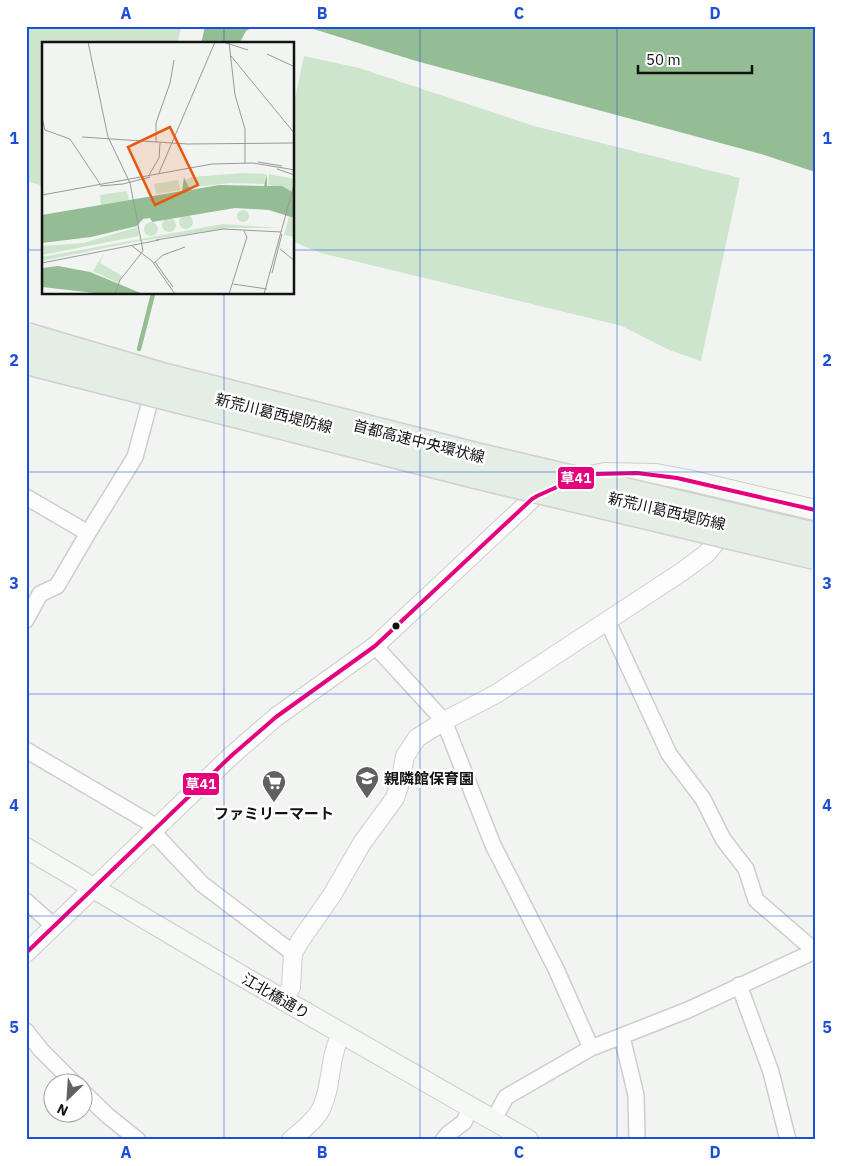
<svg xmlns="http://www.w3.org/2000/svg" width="841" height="1166" viewBox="0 0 841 1166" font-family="'IBM Plex Sans','Noto Sans JP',sans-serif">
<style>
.green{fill:#cee5cd}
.water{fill:#94bd93}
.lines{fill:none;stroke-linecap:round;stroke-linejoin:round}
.stream{stroke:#94bd93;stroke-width:4.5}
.minor-casing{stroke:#cccecc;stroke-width:18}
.tertiary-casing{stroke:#cccecc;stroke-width:20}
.secondary-casing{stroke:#cccecc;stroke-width:22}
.minor{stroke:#fdfdfd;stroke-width:15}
.tertiary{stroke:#fdfdfd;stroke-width:18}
.secondary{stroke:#f5f8f5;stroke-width:20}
.motorway-bridge-casing{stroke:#cfd0cf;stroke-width:29;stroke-linecap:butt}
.motorway-bridge{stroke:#e5eee4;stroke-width:26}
.bus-1-casing{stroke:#fff;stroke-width:8}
.bus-1{stroke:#e5007d;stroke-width:4}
.grid{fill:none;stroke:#1d4ed8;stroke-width:1;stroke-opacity:0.55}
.bus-dot{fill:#111211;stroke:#fff;stroke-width:2}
.labels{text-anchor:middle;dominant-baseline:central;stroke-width:5;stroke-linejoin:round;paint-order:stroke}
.street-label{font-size:15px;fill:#111211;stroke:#fff}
.poi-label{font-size:15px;font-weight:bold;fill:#111211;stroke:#fff;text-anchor:start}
.inset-road{fill:none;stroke:#989a98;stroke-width:1}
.view{fill:#e8590c;fill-opacity:0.15;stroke:#e8590c;stroke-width:2.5}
.inset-edge{fill:none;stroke:#111211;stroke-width:2.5}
.line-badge{stroke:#fff;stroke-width:2}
.badge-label{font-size:14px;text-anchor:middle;font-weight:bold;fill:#fff}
.neatline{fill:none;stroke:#1d4ed8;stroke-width:2}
.grid-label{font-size:16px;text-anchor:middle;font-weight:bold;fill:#1d4ed8}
</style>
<rect width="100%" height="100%" fill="#f2f4f2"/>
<!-- green -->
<path class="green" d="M26,26H173L181,28L177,44H44V186L26,181Z
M304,56L359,68L534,126L740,178L701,361L669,350L622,326L321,253L294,242V103Z"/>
<!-- water -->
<path class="water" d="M205,26H254L246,31L239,44H201Z
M304,26H815V172L761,154L416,61Z"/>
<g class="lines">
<!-- stream -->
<path class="stream" d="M139,349L153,294"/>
<!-- minor casing -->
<g class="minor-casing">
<path id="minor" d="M26,497L88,533
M26,620L40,594L57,586L88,533L135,457L149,405
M607,620L669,754L703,799L723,839L746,869L756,900L815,951
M375,646L444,721L493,845L556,969L591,1048
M26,750L157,827
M152,831L202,884L293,953
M26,901L54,926
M739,985L771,1072L788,1140
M26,1031L41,1050L75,1084
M622,1037L636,1095L637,1140
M82,1091L108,1116L138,1140
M493,1121L506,1097L591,1048L688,1010L815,951
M443,1140L448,1134L464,1122L470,1108"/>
</g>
<!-- tertiary casing -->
<g class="tertiary-casing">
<path id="tertiary" d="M26,953L231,756L276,717L375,646L532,499
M284,1000L291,987L293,953L300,941L332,895L362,843L395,798L400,783L405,756L417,738L444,721L496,694L683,571L706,554L716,542
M291,1140C301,1131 315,1121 321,1109C333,1085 328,1057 342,1033"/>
</g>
<!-- secondary casing -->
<g class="secondary-casing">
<path id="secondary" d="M579,478L605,473L656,474L688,480L815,510
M26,848L247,979L528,1140"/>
</g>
<!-- minor -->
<use href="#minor" class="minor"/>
<!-- tertiary -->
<use href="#tertiary" class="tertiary"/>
<!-- secondary -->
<use href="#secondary" class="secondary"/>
<!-- motorway-bridge casing -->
<g class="motorway-bridge-casing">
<path id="motorway-bridge" d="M26,336L158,375L476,456L815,536
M26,361L471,474L815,556"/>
</g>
<!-- motorway-bridge -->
<use href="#motorway-bridge" class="motorway-bridge"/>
<!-- bus-1 casing -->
<g class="bus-1-casing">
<path id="bus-1" d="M26,953L231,756L276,717L375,646L532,499L537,496L577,478L597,474L637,473L677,478L815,510"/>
</g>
<!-- bus-1 -->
<use href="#bus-1" class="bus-1"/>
</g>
<!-- grid -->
<path class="grid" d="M224,26V44M420,26V1140M617,26V1140M26,250H44M294,250H815M224,294V1140M26,472H815M26,694H815M26,916H815"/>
<!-- icons -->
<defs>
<g id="school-pin" transform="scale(1.25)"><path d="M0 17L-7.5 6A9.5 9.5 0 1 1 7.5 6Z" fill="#606160" stroke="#fff"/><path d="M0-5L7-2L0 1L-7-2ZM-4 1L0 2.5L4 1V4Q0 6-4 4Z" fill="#fff"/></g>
<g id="supermarket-pin" transform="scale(1.25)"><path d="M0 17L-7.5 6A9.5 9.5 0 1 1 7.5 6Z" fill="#606160" stroke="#fff"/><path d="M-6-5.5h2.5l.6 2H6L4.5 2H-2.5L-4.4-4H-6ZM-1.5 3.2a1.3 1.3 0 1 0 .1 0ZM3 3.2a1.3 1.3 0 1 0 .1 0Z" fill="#fff"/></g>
</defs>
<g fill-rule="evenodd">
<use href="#school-pin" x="367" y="778"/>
<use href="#supermarket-pin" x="274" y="782"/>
</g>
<!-- markers -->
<circle class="bus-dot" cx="396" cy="626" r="4.5"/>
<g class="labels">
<!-- street labels -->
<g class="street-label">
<text transform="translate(274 413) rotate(14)">新荒川葛西堤防線</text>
<text transform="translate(419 441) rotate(14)">首都高速中央環状線</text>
<text transform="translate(667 511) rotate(13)">新荒川葛西堤防線</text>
<text transform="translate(276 996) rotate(30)">江北橋通り</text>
</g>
<!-- poi labels -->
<g class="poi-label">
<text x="384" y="778">親隣館保育園</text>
<text x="274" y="813" text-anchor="middle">ファミリーマート</text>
</g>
</g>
<!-- overview -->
<g transform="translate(42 42)">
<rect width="252" height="252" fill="#f2f4f2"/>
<path d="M201,131L224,132L223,142L187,141L146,146L144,138L149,135ZM227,132L252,137V151L226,143ZM136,138L139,148L114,152L112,142ZM85,149L87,158L59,163L58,153ZM195 174a6 6 0 1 1 12 0a6 6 0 1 1-12 0ZM137 180a7 7 0 1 1 14 0a7 7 0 1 1-14 0ZM247,175L252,176V195L242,193ZM120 183a7 7 0 1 1 14 0a7 7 0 1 1-14 0ZM102 187a7 7 0 1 1 14 0a7 7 0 1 1-14 0ZM181,182L238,186H188L97,199L0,219V215ZM96,185L97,194L0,213V204L41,201ZM62,211L58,221L80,234L76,241L51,229Z" fill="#cee5cd"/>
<path d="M225,132V144H240L252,151V176L227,168L193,166L110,180L108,176L101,177L95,184L49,195L0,201V173L140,149L142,135L148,148L177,143L222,144ZM16,224L48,230L101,252H61L0,245V226Z" fill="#94bd93"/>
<path class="inset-road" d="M46,0L66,95L88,141L101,209L78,238L73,252M88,0H117M181,0L206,8M187,0L193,53L203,87V121M225,12L253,25M189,14L253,92M0,76L3,88L28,97L58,142M40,95L145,102L253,101M114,100V81L128,41L132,18M216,120L240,124M235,127L253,133M117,131L173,0M107,133L117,116L118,101M58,144L81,142L108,135M0,153L170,122L211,121L253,128M114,198L181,187L239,190M90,204L110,219L133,252M238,207L253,219M113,220L131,245M0,221L117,198M112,221L121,213L143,205M230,231L240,192M191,242L225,247M187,252L205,195L202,189M222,252L253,139"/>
<path class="view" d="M128,85L156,143L113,163L86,105Z"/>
<rect width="252" height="252" class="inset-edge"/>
</g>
<g class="line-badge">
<rect x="557" y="466" width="38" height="24" rx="5" fill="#e5007d"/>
<rect x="182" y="772" width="38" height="24" rx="5" fill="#e5007d"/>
</g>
<g class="badge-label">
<text x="576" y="483">草41</text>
<text x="201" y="789">草41</text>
</g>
<!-- border -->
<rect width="841" height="1166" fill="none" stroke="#ffffff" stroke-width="55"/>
<!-- north arrow -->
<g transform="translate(68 1098) rotate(205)"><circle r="24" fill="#ffffff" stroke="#a0a0a0"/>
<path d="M0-4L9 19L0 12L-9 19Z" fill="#606160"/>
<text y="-8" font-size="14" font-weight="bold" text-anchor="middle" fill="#111211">N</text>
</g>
<!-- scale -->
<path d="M638 65v8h114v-8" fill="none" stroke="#111211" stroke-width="2.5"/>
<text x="646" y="65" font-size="15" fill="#111211" stroke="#ffffff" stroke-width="4" paint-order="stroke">50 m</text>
<rect x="28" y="28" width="786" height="1110" class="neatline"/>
<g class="grid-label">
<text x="126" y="19">A</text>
<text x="322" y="19">B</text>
<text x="519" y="19">C</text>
<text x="715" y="19">D</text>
<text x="14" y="144">1</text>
<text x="827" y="144">1</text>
<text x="14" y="366">2</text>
<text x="827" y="366">2</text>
<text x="14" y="589">3</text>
<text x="827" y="589">3</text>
<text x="14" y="811">4</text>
<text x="827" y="811">4</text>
<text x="14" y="1033">5</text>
<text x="827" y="1033">5</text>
<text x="126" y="1158">A</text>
<text x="322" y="1158">B</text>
<text x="519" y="1158">C</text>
<text x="715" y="1158">D</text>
</g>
</svg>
